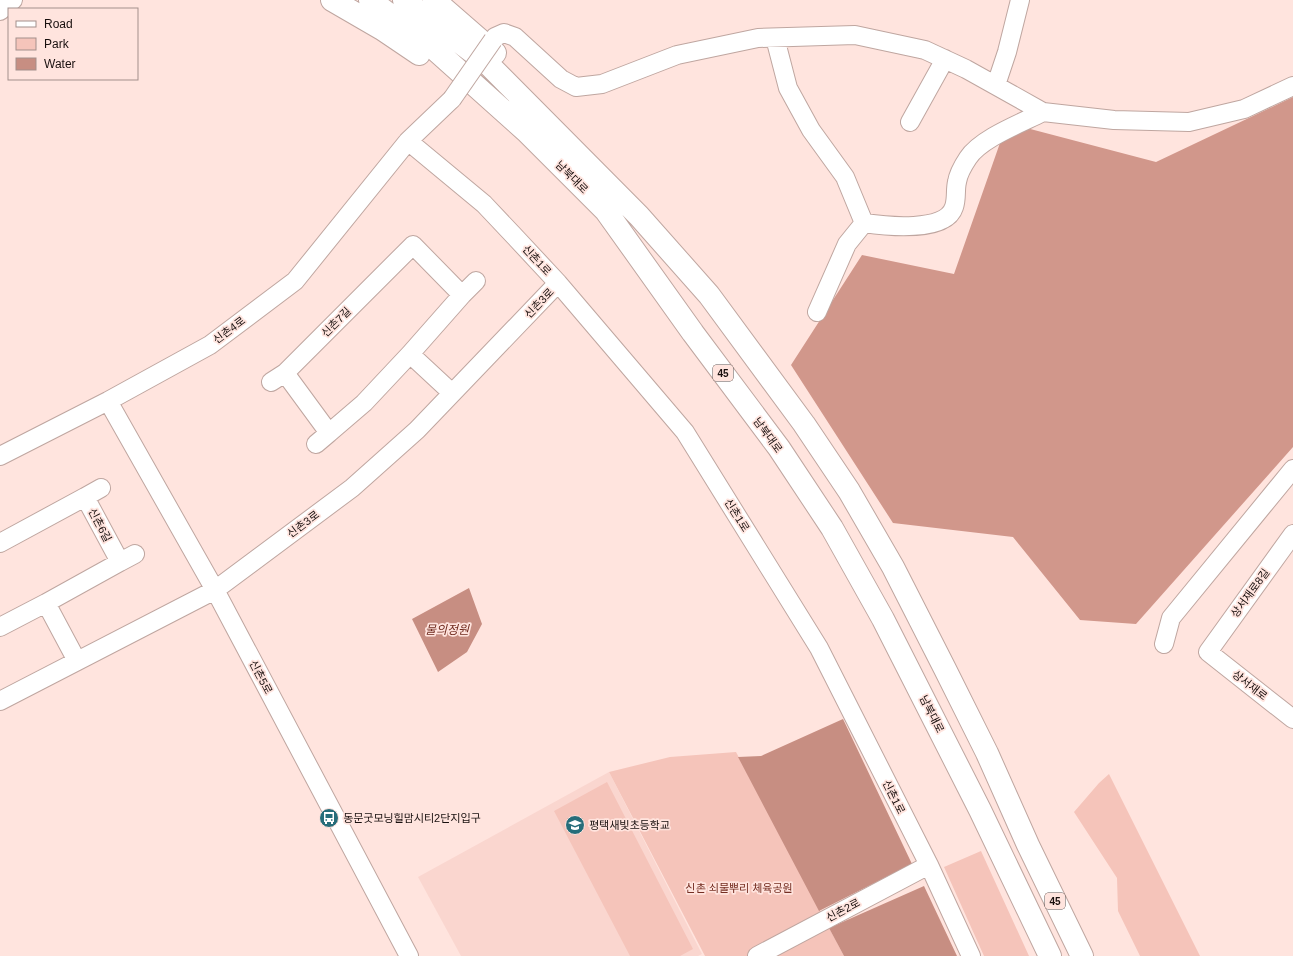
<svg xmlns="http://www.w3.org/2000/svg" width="1293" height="956" viewBox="0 0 1293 956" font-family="Arial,'Noto Sans KR',sans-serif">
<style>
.built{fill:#fad6cf}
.green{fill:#f5c4ba}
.forest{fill:#d1978b}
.water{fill:#c78e82}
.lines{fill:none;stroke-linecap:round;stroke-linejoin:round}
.minor-casing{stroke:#bfa6a0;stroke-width:20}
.highway-casing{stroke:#bfa6a0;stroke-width:24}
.minor{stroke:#fff;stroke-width:18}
.highway{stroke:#fff;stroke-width:22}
.minor-bridge-casing{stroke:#bfa6a0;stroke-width:20;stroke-linecap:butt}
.minor-bridge{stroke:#fff;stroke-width:18}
.labels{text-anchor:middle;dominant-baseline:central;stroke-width:3.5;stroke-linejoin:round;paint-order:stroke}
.shield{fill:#ffe4de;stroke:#5d4f4c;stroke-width:1}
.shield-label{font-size:10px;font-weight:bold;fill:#180f0e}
.street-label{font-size:11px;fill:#180f0e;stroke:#ffe4de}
.poi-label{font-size:11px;fill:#180f0e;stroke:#ffe4de;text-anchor:start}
.park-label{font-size:11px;fill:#752e22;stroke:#ffe4de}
.water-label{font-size:12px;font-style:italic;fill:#6f291d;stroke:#ffe4de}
</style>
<rect width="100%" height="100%" fill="#ffe4de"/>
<!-- built -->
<path class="built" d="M609,772L702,954L698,956H461L418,877Z"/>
<!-- green -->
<path class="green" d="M736,752L844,956H705L609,772L670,757Z
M1109,774L1200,956H1140L1118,911L1117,878L1074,812L1099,783Z
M607,782L693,949L680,956H630L554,811Z
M981,851L1029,956H984L944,867Z"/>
<!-- forest -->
<path class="forest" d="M1293,97V447L1136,624L1080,620L1013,537L893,523L791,365L862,255L954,274L1007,123L1156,162Z"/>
<!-- water -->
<path class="water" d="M469,588L482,624L467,652L438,672L412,619Z
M843,719L912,864L819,911L738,757L761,756Z
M924,886L957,956H844L829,928Z"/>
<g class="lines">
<!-- minor casing -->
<g class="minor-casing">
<path id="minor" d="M0,11L13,0
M775,38L788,88L811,130L845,177L864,223
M493,40L495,37L504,33L515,37L561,79L576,87L602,84L677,55L758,38L855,35L925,50L966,69L1043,112L1114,120L1189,122L1244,109L1293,86
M996,85L1007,52L1020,0
M910,122L945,59
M408,141L484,204L517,239L558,283L685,432L819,648L929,865L971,956
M462,295L476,281
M817,312L847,244L864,223C885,226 946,233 954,207C957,199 955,190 957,182C958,175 964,164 968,158C981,138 1022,123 1043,112
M410,354L462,295L413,245L285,373L329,433L364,403L410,354L452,393
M271,382L285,373
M108,401L215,590L409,956
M316,444L329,433
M0,456L108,401L210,345L295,281L408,141L452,99
M85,497L101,488
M1293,534L1208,652L1293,719
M0,543L85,497L120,562L46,603L0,627
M120,562L135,554
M46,603L77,661
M1164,644L1171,618L1293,469
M0,701L215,590L352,488L417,430L558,283
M757,956L929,865"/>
</g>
<!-- highway casing -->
<g class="highway-casing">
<path id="highway" d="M332,0L382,29L419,54
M370,0L430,45L526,131L606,211L693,333L779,448L832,528L883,619L980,810L1050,956
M404,0L487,63L639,216L709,295L804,424L849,491L893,567L945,669L987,753L1028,845L1082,956
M434,0L495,53"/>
</g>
<!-- minor -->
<use href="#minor" class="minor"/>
<!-- highway -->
<use href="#highway" class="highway"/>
<!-- minor-bridge casing -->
<g class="minor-bridge-casing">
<path id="minor-bridge" d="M452,99L493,40"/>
</g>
<!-- minor-bridge -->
<use href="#minor-bridge" class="minor-bridge"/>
</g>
<!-- icons -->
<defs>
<g id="bus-disc" transform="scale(1)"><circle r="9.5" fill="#266d7a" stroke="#ffe4de"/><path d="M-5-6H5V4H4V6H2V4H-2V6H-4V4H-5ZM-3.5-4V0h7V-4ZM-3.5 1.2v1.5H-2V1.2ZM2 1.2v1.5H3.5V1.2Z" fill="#fff"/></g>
<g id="school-disc" transform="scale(1)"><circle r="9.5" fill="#266d7a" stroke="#ffe4de"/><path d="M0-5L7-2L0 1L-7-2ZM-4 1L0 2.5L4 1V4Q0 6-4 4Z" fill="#fff"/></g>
</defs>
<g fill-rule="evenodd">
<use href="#bus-disc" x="329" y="818"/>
<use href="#school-disc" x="575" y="825"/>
</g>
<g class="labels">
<!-- shield labels -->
<g class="shield">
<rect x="713" y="365" width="20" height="16" rx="3"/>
<rect x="1045" y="893" width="20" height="16" rx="3"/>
</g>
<g class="shield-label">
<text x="723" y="373">45</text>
<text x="1055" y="901">45</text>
</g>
<!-- street labels -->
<g class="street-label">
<text transform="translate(572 177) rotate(45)">남북대로</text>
<text transform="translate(537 260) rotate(47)">신촌1로</text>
<text transform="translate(539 303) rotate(-46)">신촌3로</text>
<text transform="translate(336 322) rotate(-45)">신촌7길</text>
<text transform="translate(229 330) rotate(-37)">신촌4로</text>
<text transform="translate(768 435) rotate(54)">남북대로</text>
<text transform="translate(737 515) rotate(58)">신촌1로</text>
<text transform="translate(303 524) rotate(-37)">신촌3로</text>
<text transform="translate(100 525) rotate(62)">신촌6길</text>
<text transform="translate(1250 593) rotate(-54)">상서재로8길</text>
<text transform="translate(261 677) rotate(62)">신촌5로</text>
<text transform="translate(1250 685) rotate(38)">상서재로</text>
<text transform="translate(932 714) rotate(63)">남북대로</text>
<text transform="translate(894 797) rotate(63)">신촌1로</text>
<text transform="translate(843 910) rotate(-28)">신촌2로</text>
</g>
<!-- poi labels -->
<g class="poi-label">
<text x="343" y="818">동문굿모닝힐맘시티2단지입구</text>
<text x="589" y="825">평택새빛초등학교</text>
</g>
<!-- park labels -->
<g class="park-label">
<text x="739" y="888">신촌 쇠물뿌리 체육공원</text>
</g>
<!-- water labels -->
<g class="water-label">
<text x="447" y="630">물의정원</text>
</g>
</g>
<!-- legend -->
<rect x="8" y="8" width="130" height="72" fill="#ffe4de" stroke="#a38f8b"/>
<rect x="16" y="21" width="20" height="6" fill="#ffffff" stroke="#a38f8b"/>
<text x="44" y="28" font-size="12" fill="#180f0e">Road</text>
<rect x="16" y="38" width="20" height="12" fill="#f5c4ba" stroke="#a38f8b"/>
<text x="44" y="48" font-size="12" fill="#180f0e">Park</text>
<rect x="16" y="58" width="20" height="12" fill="#c78e82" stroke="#a38f8b"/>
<text x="44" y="68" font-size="12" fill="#180f0e">Water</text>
</svg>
